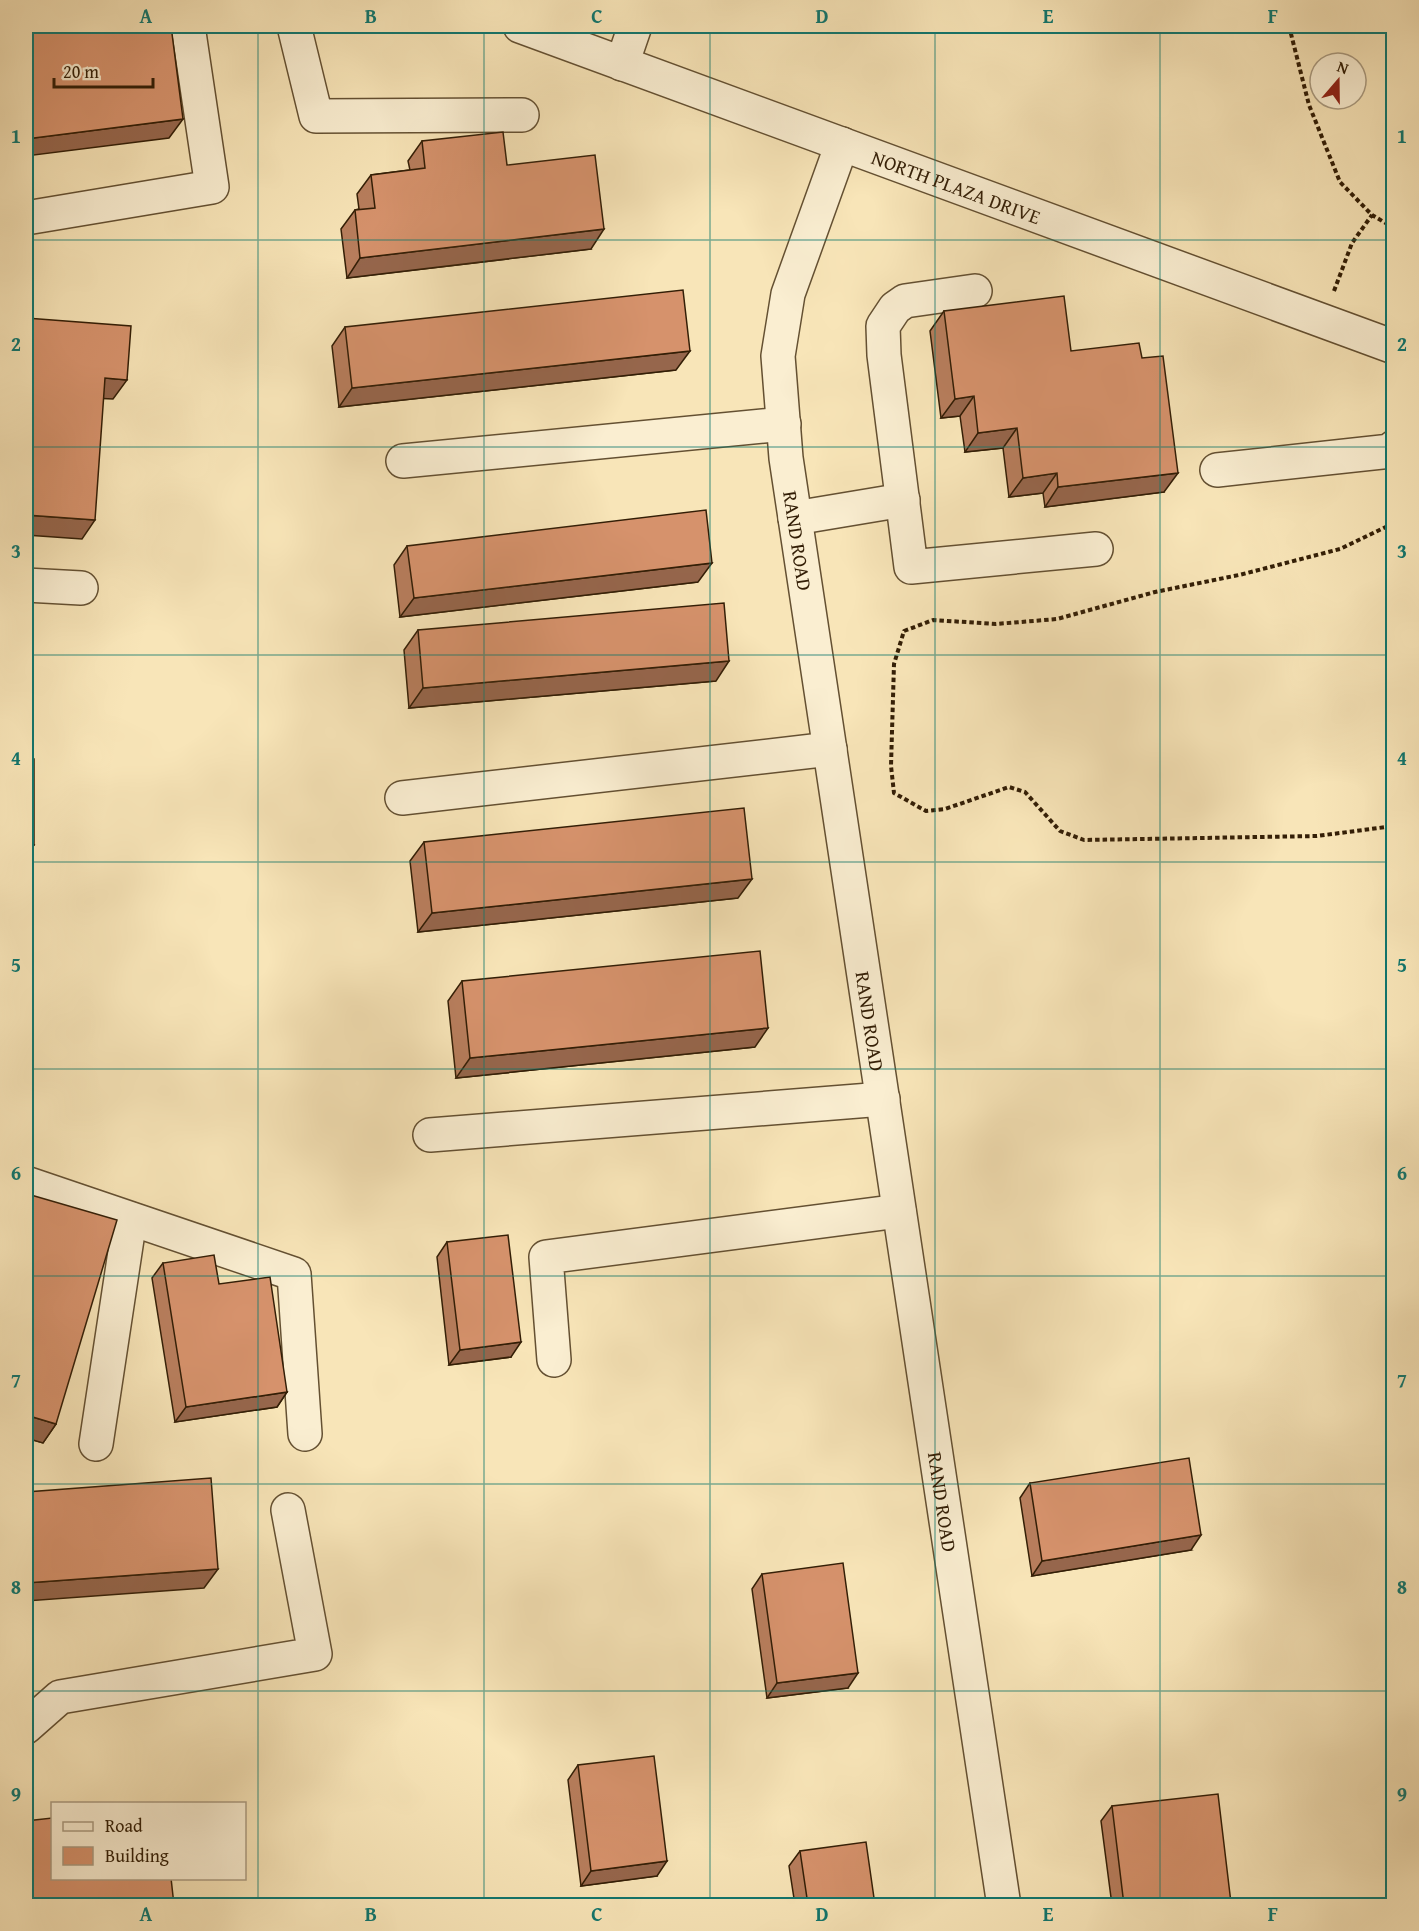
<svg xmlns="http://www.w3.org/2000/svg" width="1419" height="1931" viewBox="0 0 1419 1931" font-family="'Gentium Book Plus',serif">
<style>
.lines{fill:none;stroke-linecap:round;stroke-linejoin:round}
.minor-casing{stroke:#645032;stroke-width:36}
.path{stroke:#331e06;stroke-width:4;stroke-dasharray:4.5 3;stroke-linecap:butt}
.minor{stroke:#faeed1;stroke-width:33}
.wall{fill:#b87e5d;stroke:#331e06;stroke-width:1.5}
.shaded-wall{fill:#96664c;stroke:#331e06;stroke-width:1.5}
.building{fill:#d6926c;stroke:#331e06;stroke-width:1.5}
.grid{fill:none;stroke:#0f766e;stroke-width:1.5;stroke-opacity:0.55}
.labels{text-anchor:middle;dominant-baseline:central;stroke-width:5;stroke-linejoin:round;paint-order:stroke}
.street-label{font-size:20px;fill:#331e06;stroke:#faeed1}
.neatline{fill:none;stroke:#0f766e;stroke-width:2}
.grid-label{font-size:20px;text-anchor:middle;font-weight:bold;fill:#0f766e}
</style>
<rect width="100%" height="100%" fill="#f8e5b8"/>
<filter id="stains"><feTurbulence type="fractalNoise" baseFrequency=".00333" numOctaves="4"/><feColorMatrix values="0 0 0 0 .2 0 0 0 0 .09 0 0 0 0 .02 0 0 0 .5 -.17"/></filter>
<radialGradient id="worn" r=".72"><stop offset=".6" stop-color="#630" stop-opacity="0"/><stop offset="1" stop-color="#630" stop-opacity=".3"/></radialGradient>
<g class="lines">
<!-- minor casing -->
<g class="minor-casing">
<g id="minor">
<path d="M294,26L316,116L522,115"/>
<path id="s1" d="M520,26L1394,347"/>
<path d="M622,64L635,26"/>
<path id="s2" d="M842,144L788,294L778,356L786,458L1004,1906"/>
<path d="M26,218L212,187L188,26"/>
<path d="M975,291L905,301L895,308L883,326L884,355L911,567L1096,549"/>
<path d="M403,461L784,424"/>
<path d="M1217,470L1391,451L1394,447"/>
<path d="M795,518L903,500"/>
<path d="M26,585L81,588"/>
<path d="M402,798L830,749"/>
<path d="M430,1135L883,1099"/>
<path d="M26,1183L294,1274L305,1434"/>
<path d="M554,1360L546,1257L899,1211"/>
<path d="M96,1444L130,1219"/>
<path d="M26,1727L60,1697L315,1654L288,1510"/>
</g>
</g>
<!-- path -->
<path class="path" d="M1289,26L1309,105L1340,182L1372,215L1394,228
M1334,291L1352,243L1372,215
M1394,523L1340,549L1239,575L1155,592L1057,619L996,624L933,620L904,631L894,664L891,766L894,793L926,811L945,809L1009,787L1025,792L1060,831L1084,840L1317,836L1394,826"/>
<!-- minor -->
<use href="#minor" class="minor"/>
</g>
<!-- wall -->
<path class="wall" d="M422,141L507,165L591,249L347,278L341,229L355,210L359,209L357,194L371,175L410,170L408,161Z
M944,311L1071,351L1164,492L1045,507L1043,493L1009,497L1003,448L965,452L960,416L941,418L930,331Z
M345,327L676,370L339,407L332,346Z
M407,546L698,582L400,617L394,565Z
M418,630L716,681L409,708L404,650Z
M424,842L738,898L418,932L410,861Z
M462,981L755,1047L456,1078L448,1001Z
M31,1195L56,1424L43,1443L26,1438V1203Z
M447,1242L511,1357L449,1365L437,1257Z
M163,1263L219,1284L287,1392L277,1407L175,1422L152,1278Z
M1030,1483L1191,1550L1032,1576L1020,1498Z
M762,1574L848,1688L767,1698L752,1589Z
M578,1765L657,1876L581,1886L568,1780Z
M1112,1806L1231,1903L1229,1905H1112L1101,1821Z
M800,1851L875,1905H795L789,1866Z"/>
<!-- shaded-wall -->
<path class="shaded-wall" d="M183,119L169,138L26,156V139Z
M604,229L591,249L347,278L360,258Z
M690,351L676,370L339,407L352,388Z
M105,378L127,380L113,399L92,398Z
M974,396L960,416L941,418L955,399Z
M1017,428L1003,448L965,452L978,433Z
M1057,473L1043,493L1009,497L1023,478Z
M1178,473L1164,492L1045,507L1058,487Z
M26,515L95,520L82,539L26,535Z
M712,563L698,582L400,617L414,598Z
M729,661L716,681L409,708L423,688Z
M26,845H34L26,857Z
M752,879L738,898L418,932L432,913Z
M768,1028L755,1047L456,1078L470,1058Z
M521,1342L511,1357L449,1365L460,1350Z
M287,1392L277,1407L175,1422L186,1407Z
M26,1415L56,1424L43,1443L26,1438Z
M1201,1535L1191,1550L1032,1576L1042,1561Z
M218,1569L204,1588L26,1601V1583Z
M858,1673L848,1688L767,1698L777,1683Z
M667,1861L657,1876L581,1886L591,1871Z
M1231,1903L1229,1905H1208Z"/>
<!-- building -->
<path class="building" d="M50,26H171L183,119L26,139V29Z
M503,132L507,165L595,155L604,229L360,258L355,210L375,208L371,175L425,168L422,141Z
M683,290L690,351L352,388L345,327Z
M1064,296L1071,351L1139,343L1142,358L1163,356L1178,473L1058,487L1057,473L1023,478L1017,428L978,433L974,396L955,399L944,311Z
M26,318L131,326L127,380L105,378L95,520L26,515Z
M706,510L712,563L414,598L407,546Z
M724,603L729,661L423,688L418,630Z
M26,759H34V845H26Z
M744,808L752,879L432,913L424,842Z
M760,951L768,1028L470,1058L462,981Z
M31,1195L117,1220L56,1424L26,1415V1213Z
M508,1235L521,1342L460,1350L447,1242Z
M214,1255L219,1284L270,1277L287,1392L186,1407L163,1263Z
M1189,1458L1201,1535L1042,1561L1030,1483Z
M211,1478L218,1569L26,1583V1492Z
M843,1563L858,1673L777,1683L762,1574Z
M654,1756L667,1861L591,1871L578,1765Z
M1218,1794L1231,1903L1208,1905H1124L1112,1806Z
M52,1818V1878H171L174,1905H26V1821Z
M866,1842L875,1905H808L800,1851Z"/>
<!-- grid -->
<path class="grid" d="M258,26V1906M484,26V1906M710,26V1906M935,26V1906M1160,26V1906M26,240H1394M26,447H1394M26,655H1394M26,862H1394M26,1069H1394M26,1276H1394M26,1484H1394M26,1691H1394"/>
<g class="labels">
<!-- street labels -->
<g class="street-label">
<text stroke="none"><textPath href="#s1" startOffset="465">NORTH PLAZA DRIVE</textPath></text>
<text stroke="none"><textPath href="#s2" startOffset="408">RAND ROAD</textPath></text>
<text stroke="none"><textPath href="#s2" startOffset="894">RAND ROAD</textPath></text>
<text stroke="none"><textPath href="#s2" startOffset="1380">RAND ROAD</textPath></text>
</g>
</g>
<!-- margin -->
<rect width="1419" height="1931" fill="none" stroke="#f8e5b8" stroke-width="66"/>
<!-- legend -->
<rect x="51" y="1802" width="195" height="78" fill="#faeed1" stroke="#aa9b80" stroke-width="1.5"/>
<rect x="63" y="1822" width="30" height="9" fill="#faeed1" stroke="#aa9b80" stroke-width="1.5"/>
<text x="105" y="1832" font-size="18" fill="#331e06">Road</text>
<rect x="63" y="1847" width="30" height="18" fill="#d6926c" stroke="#aa9b80" stroke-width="1.5"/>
<text x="105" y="1862" font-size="18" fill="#331e06">Building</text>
<!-- north arrow -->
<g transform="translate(1338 81) rotate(20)"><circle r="28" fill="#faeed1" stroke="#aa9b80" stroke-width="1.5"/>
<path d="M0-4.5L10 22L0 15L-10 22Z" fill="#8f2418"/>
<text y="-9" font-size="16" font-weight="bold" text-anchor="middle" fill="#331e06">N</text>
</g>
<!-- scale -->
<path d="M54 78v9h99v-9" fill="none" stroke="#331e06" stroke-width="3"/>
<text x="63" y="78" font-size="18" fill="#331e06" stroke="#faeed1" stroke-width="4.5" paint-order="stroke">20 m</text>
<rect x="33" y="33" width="1353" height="1865" class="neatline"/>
<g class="grid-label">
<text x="146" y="23">A</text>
<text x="371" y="23">B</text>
<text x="597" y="23">C</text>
<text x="822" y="23">D</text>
<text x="1048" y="23">E</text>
<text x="1273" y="23">F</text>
<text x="16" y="143">1</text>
<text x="1402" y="143">1</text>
<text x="16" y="351">2</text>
<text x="1402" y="351">2</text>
<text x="16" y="558">3</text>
<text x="1402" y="558">3</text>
<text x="16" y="765">4</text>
<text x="1402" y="765">4</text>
<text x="16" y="972">5</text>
<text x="1402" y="972">5</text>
<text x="16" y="1180">6</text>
<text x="1402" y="1180">6</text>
<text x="16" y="1387">7</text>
<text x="1402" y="1387">7</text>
<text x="16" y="1594">8</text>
<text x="1402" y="1594">8</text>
<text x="16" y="1801">9</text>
<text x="1402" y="1801">9</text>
<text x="146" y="1921">A</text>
<text x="371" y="1921">B</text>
<text x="597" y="1921">C</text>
<text x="822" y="1921">D</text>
<text x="1048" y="1921">E</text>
<text x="1273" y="1921">F</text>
</g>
<rect width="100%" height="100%" filter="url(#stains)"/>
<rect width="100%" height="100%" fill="url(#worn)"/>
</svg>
